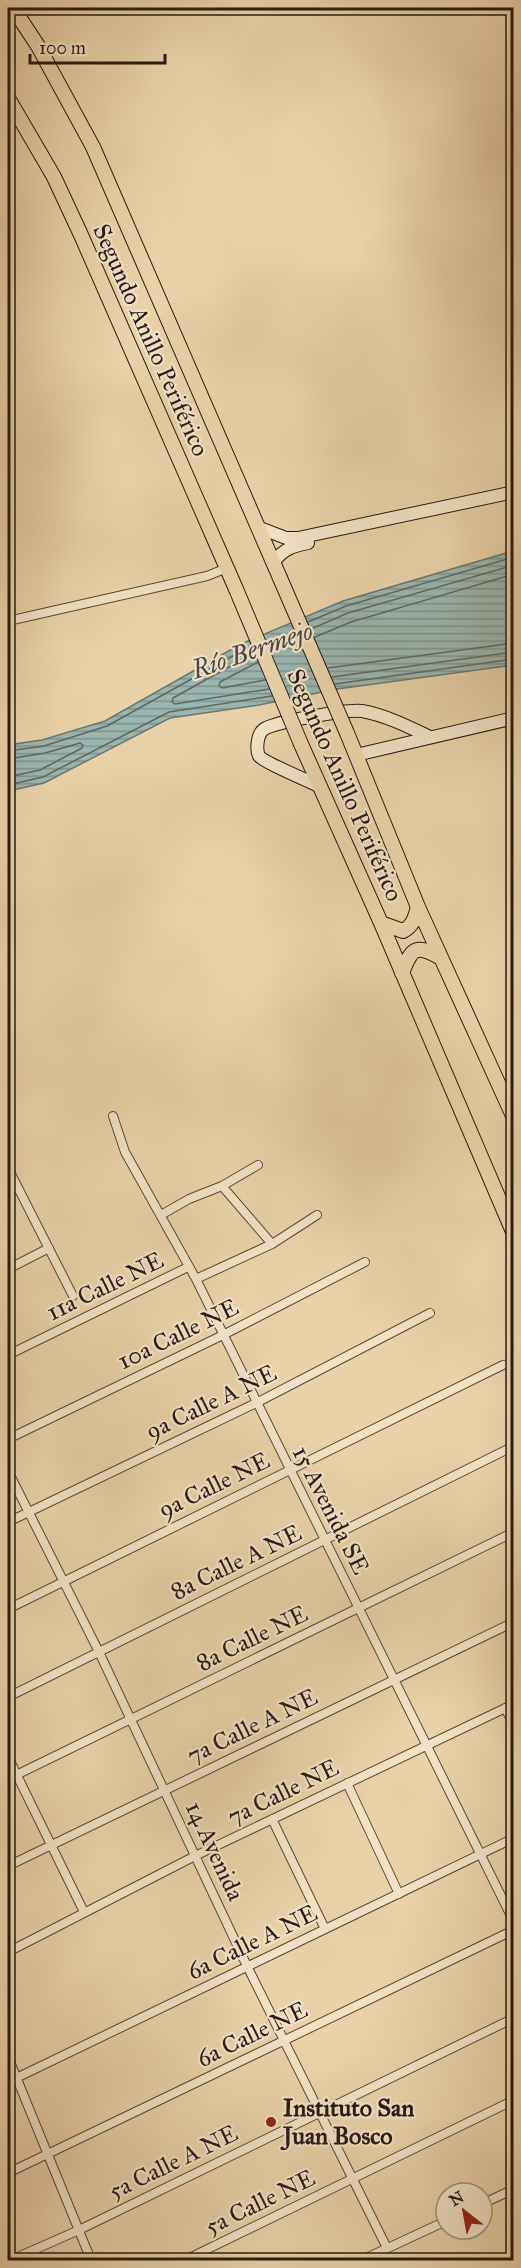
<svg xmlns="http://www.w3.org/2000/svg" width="521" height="2268" viewBox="0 0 521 2268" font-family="'IM FELL Great Primer',serif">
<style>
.water{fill:url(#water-rules);stroke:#6c7872;stroke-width:1.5}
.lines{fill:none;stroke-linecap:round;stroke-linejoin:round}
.shore{stroke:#606862;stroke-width:1.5}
.street-casing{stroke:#58493a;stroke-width:10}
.secondary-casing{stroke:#271b15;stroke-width:14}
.primary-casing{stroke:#271b15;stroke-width:16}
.street{stroke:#f1e2c6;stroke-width:8}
.secondary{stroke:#f1e2c6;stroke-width:12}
.primary{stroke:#e9d2a8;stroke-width:14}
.primary-bridge-casing{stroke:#271b15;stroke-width:16;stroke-linecap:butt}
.primary-bridge{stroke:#e9d2a8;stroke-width:14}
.poi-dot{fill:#8f2418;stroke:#f1e2c6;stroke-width:2}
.labels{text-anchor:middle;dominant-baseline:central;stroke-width:4.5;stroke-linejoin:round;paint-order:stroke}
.street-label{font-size:24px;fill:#271b15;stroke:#f1e2c6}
.poi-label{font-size:24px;font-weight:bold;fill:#271b15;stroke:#f1e2c6;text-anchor:start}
.water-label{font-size:26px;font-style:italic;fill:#4a4a44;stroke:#f1e2c6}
</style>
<defs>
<pattern id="water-rules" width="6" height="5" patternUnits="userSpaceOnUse" patternTransform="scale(1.5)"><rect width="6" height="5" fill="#9ab6b0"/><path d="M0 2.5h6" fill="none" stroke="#7e938e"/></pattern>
</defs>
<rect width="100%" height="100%" fill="#e9d2a8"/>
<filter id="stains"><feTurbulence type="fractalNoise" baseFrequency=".00333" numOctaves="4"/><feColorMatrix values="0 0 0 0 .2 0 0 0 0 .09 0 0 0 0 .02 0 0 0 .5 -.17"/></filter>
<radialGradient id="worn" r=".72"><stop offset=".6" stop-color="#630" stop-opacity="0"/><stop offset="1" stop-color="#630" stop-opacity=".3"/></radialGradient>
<!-- water -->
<path class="water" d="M513,551V665L337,689L259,705L170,718L44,783L8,791V745L42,740L105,721L241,644L343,601Z"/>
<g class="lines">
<!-- shore -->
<path class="shore" d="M308,622L346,606L514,557
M311,629L348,613L514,565
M315,637L351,622L514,574
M254,653L173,698L172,702L175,704L269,689
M258,662L220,682L219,686L222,688L265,680
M328,668L514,643
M332,677L514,652
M335,684L514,659
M8,751L44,746L107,726L251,646
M8,759L45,753L80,743L83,745L82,748L40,770L8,777
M8,785L43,777L169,712L272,696"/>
<!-- street casing -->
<g class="street-casing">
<path id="street" d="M8,621L207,576L227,568
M113,1116L125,1152L196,1279L514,1922
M8,1168L73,1296
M222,1186L272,1244
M161,1215L189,1199L222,1186L258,1165
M8,1269L49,1248
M196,1279L272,1244L317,1215
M8,1355L188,1267
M8,1439L223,1335L365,1262
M8,1471L99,1652L247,1966L387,2248
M8,1522L256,1403L430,1313
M8,1609L503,1365
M8,1697L514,1446
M505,1708L514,1725
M8,1757L84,1912
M8,1779L514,1532
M347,1783L399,1894
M272,1819L325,1929
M8,1866L514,1622
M8,1952L195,1856L514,1704
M8,2057L91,2260
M8,2082L514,1838
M8,2173L514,1930
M482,2204L514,2189
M11,2260L79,2230L514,2018
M185,2260L514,2100
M362,2260L446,2221"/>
</g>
<!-- secondary casing -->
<g class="secondary-casing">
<path id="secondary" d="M260,528L286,538H298L514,492
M274,562C283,549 293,546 308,543
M356,755L514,718
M321,787C311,782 263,762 259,756C256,750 257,735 263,730C271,722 349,709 362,711C385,715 409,727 430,737"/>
</g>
<!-- primary casing -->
<g class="primary-casing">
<path id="primary" d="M13,8L38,46L93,147L280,578
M8,98L54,177L81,235L236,589
M347,733L418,907L514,1118
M301,744L381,923L514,1234
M381,923L403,931C413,926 415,918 418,907
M402,973C412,947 416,944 441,958"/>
</g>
<!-- street -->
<use href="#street" class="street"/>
<!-- secondary -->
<use href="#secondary" class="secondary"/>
<!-- primary -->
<use href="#primary" class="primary"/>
<!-- primary-bridge casing -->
<g class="primary-bridge-casing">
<path id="primary-bridge" d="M280,578L347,733
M236,589L301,744"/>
</g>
<!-- primary-bridge -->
<use href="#primary-bridge" class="primary-bridge"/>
</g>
<!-- markers -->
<circle class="poi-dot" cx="271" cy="2122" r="6"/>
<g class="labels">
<!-- street labels -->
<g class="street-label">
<text transform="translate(151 340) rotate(66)">Segundo Anillo Periférico</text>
<text transform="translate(345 785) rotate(66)">Segundo Anillo Periférico</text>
<text transform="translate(105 1286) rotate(-26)">11a Calle NE</text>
<text transform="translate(178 1334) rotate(-26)">10a Calle NE</text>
<text transform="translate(211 1402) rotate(-26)">9a Calle A NE</text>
<text transform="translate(214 1485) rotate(-26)">9a Calle NE</text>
<text transform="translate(331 1510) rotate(63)">15 Avenida SE</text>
<text transform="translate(236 1562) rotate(-26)">8a Calle A NE</text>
<text transform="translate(252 1638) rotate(-26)">8a Calle NE</text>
<text transform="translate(252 1726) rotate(-26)">7a Calle A NE</text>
<text transform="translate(283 1792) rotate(-26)">7a Calle NE</text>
<text transform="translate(215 1851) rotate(65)">14 Avenida</text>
<text transform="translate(252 1942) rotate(-26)">6a Calle A NE</text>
<text transform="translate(252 2034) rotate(-26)">6a Calle NE</text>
<text transform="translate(173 2162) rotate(-26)">5a Calle A NE</text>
<text transform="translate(260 2202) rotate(-26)">5a Calle NE</text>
</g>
<!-- poi labels -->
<g class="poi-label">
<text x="283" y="2108">Instituto San<tspan x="283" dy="28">Juan Bosco</tspan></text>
</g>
<!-- water labels -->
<g class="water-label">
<text transform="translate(252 650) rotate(-19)">Río Bermejo</text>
</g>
</g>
<!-- margin -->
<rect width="521" height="2268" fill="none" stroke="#e9d2a8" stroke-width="30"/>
<rect x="9" y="9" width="503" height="2250" fill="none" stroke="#271b15" stroke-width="3"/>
<rect x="15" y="15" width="491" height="2238" fill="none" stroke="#271b15" stroke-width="1.5"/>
<!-- north arrow -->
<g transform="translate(464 2211) rotate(329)"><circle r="28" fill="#f1e2c6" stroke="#a0927f" stroke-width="1.5"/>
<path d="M0-4.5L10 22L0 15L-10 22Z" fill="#8f2418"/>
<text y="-9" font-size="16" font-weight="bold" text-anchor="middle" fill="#271b15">N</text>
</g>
<!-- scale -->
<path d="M30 54v9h135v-9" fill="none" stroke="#271b15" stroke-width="3"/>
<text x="39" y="54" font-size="18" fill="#271b15" stroke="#f1e2c6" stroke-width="4.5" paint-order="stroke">100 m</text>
<rect width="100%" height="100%" filter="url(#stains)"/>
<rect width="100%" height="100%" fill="url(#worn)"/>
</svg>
